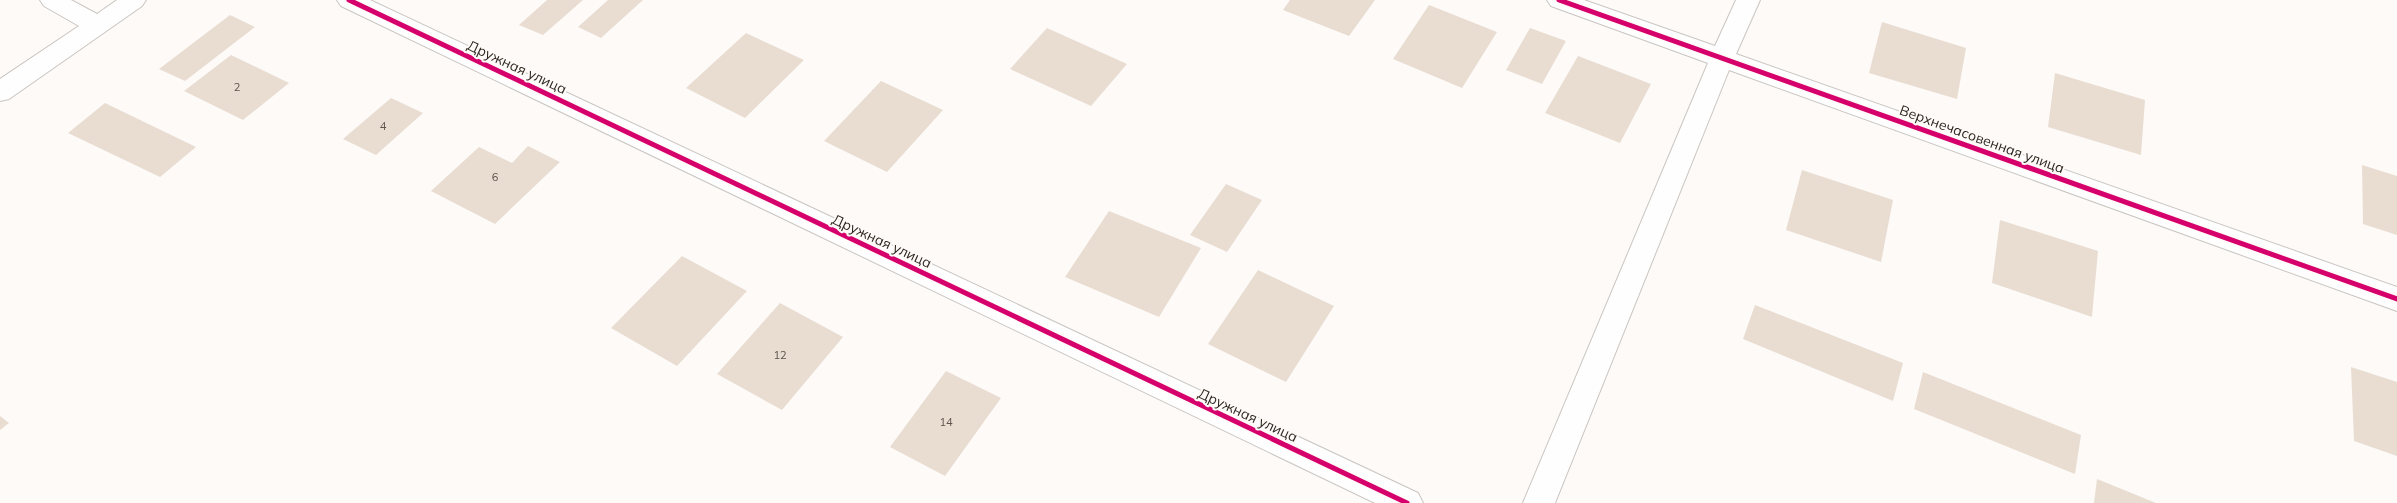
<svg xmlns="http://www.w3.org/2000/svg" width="2397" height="503" viewBox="0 0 2397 503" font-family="Mulish,sans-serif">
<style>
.building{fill:#e9ddd2}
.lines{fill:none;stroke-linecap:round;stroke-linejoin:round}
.minor-casing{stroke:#c9c5c0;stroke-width:2}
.minor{fill:#fffefe;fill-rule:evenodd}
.cycleway-casing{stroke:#fefaf7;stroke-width:8}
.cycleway{stroke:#d6006c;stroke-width:5}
.labels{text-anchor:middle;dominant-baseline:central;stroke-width:4;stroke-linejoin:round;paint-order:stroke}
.number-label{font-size:11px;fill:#5c544c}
.street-label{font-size:14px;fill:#2d261f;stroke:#fefaf7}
</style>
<rect width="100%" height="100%" fill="#fdfaf8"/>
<!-- building -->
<path class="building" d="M547,0H583L543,35L519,25Z
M608,0H643L601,38L578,27Z
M1290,0H1375L1349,36L1283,10Z
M1429,5L1497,32L1462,88L1393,59Z
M230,15L255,27L185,81L159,69Z
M1882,22L1966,48L1957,99L1869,73Z
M1047,28L1127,64L1091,106L1010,69Z
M1530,28L1566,41L1542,84L1506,70Z
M746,33L804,60L745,118L686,88Z
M231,55L289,83L243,120L184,91Z
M1578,56L1651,84L1620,143L1545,113Z
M2055,73L2145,100L2141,155L2048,127Z
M881,81L943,110L887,172L824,141Z
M391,98L423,113L376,155L343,139Z
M105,103L196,147L160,177L68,133Z
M528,146L560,162L495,224L431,191L479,147L512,163Z
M2362,165L2397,176V235L2363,224Z
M1802,170L1893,200L1881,262L1786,230Z
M1226,184L1262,200L1227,252L1190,235Z
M1109,211L1201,248L1159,317L1065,277Z
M2000,220L2098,251L2092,317L1992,283Z
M682,256L747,291L677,366L611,328Z
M1258,270L1334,306L1286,382L1208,344Z
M780,303L843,337L782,410L717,374Z
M1755,305L1903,363L1893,401L1743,339Z
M2351,367L2397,382V456L2354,441Z
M946,371L1001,398L945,476L890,447Z
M1923,372L2081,435L2075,474L1914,409Z
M0,416L9,423L0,430Z
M2097,479L2156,503H2094Z"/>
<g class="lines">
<!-- minor casing -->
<g class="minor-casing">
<path id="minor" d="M40,0H71L97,14L117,0H146L142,6L9,99L0,101V79L79,26L44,6Z
M337,0H370L1418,493L1423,503H1375L341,6Z
M1547,0H1584L1715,46L1736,0H1760L1736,54L2397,287V311L1729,70L1555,503H1523L1708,63L1551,6Z"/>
</g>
<!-- minor -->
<use href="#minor" class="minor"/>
<!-- cycleway casing -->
<g class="cycleway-casing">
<path id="cycleway" d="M349,0L1407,503
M1559,0L2397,299"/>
</g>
<!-- cycleway -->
<use href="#cycleway" class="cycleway"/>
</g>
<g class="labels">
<!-- number labels -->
<g class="number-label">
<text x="237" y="87">2</text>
<text x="383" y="126">4</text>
<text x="495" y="177">6</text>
<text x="780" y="355">12</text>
<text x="946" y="422">14</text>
</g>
<!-- street labels -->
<g class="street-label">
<text transform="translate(517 67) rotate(25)">Дружная улица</text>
<text transform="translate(1982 139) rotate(20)">Верхнечасовенная улица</text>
<text transform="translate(882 241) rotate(25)">Дружная улица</text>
<text transform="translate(1248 415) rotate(25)">Дружная улица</text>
</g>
</g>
</svg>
